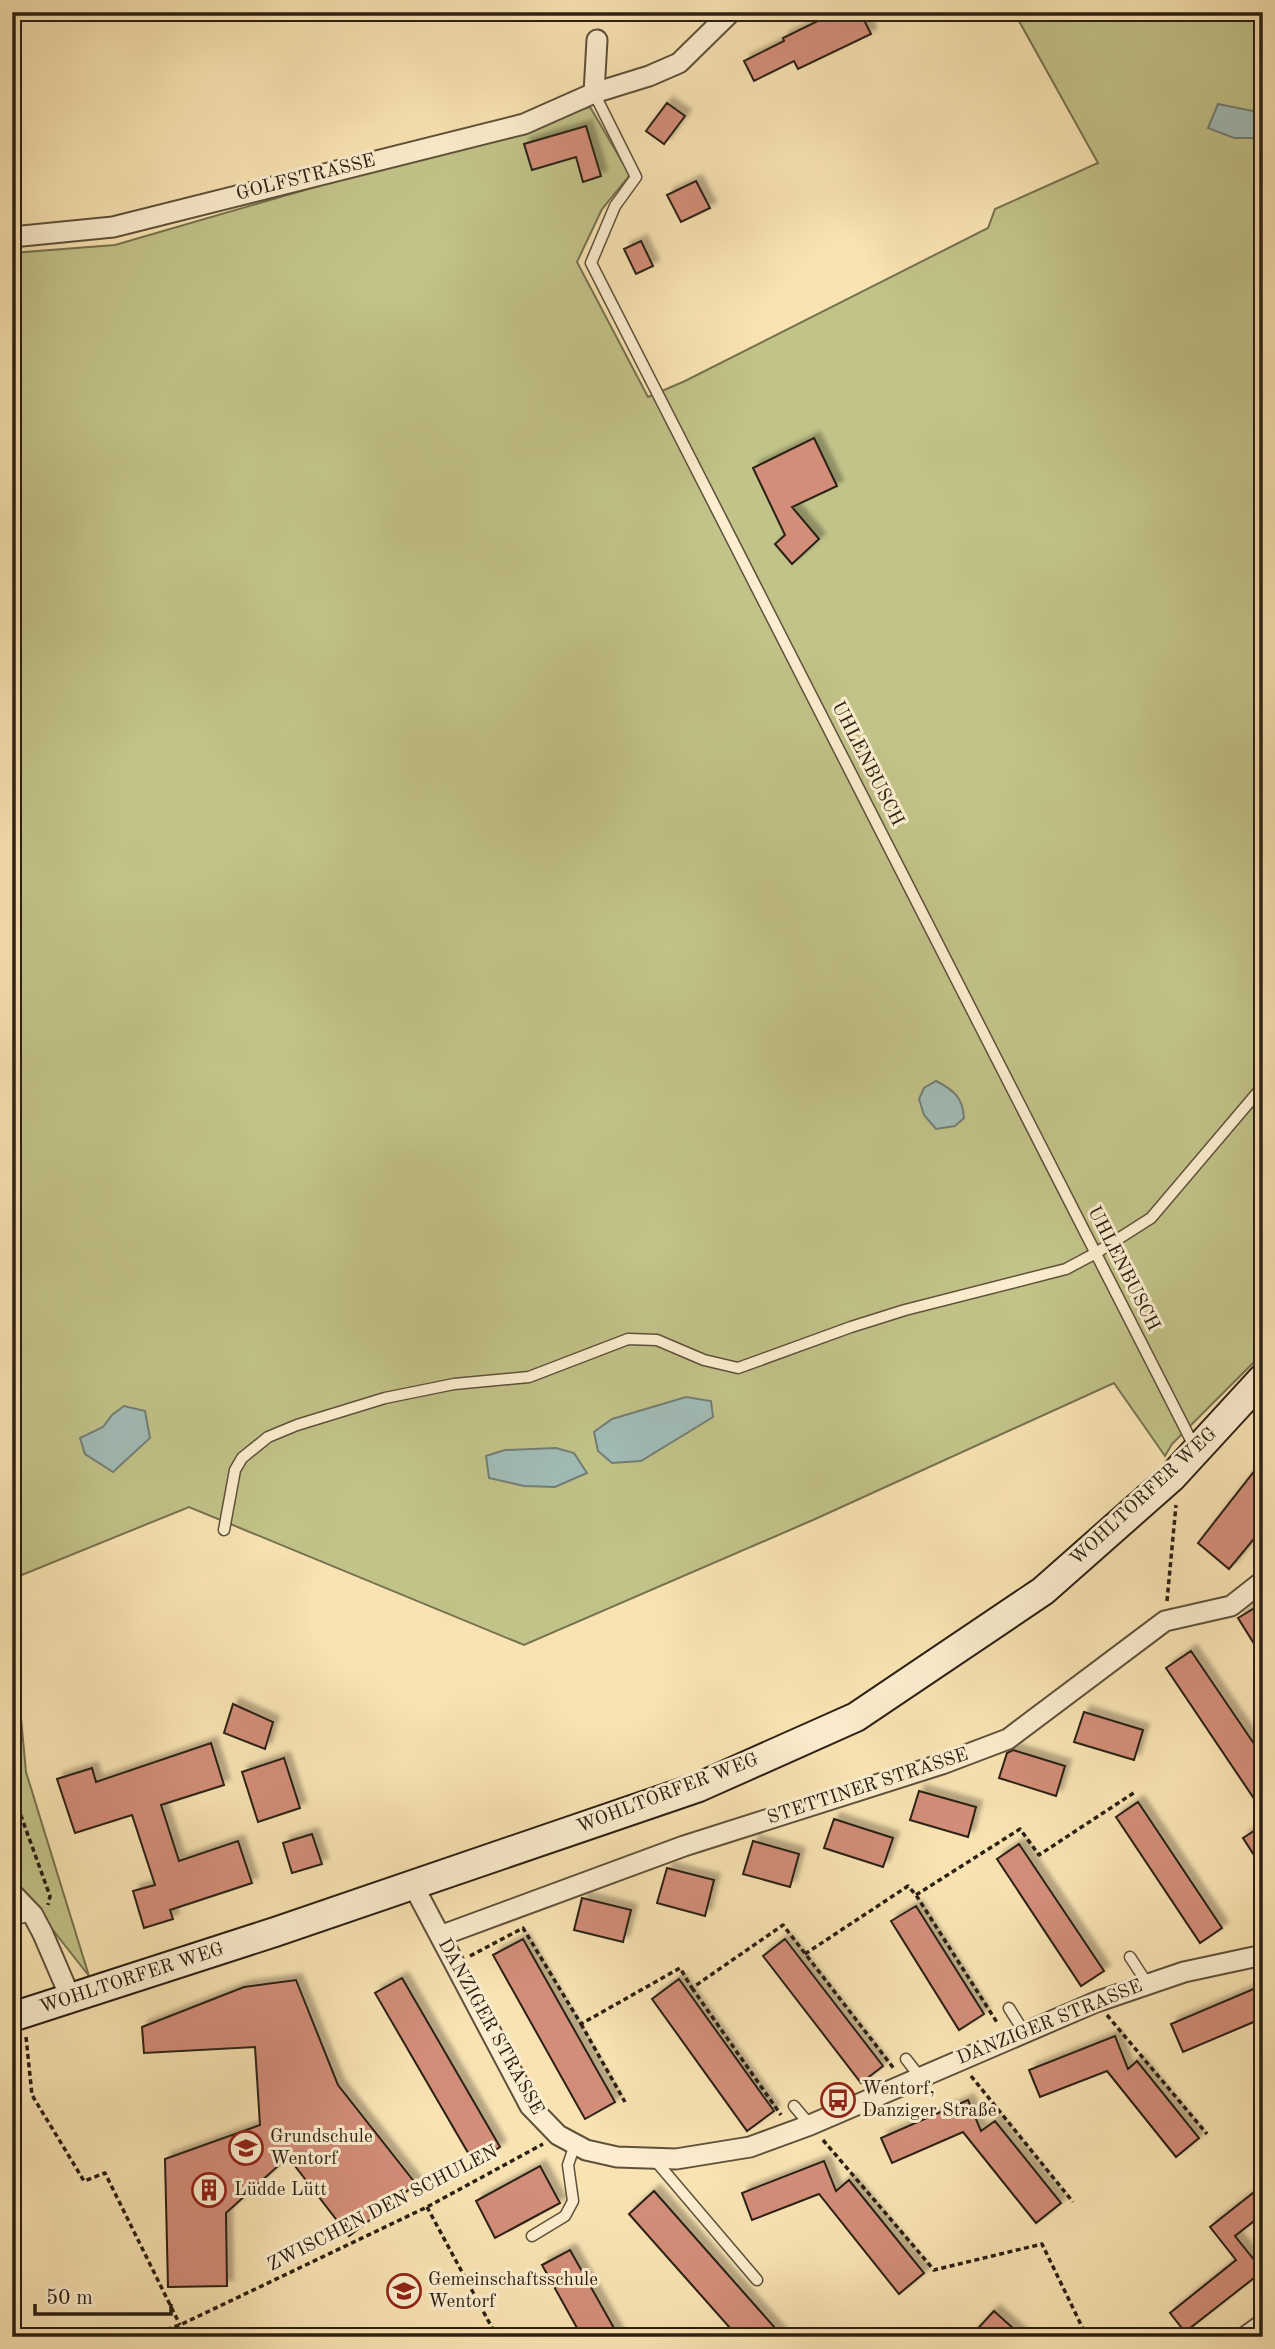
<svg xmlns="http://www.w3.org/2000/svg" width="1275" height="2349" viewBox="0 0 1275 2349" font-family="'Old Standard TT',serif">
<style>
.green{fill:#c2c389;stroke:#76724e;stroke-width:2}
.water{fill:#a1bcb7;stroke:#727e75;stroke-width:2}
.building{fill:#d38e79;stroke:#2b2013;stroke-width:2;filter:url(#shadow)}
.lines{fill:none;stroke-linecap:round;stroke-linejoin:round}
.service-casing{stroke:#5e513b;stroke-width:13}
.minor-casing{stroke:#5e513b;stroke-width:23}
.secondary-casing{stroke:#2b2013;stroke-width:32}
.path{stroke:#2b2013;stroke-width:3.5;stroke-dasharray:5 3.5;stroke-linecap:butt}
.service{stroke:#fbedce;stroke-width:10}
.minor{stroke:#fbedce;stroke-width:19}
.secondary{stroke:#fbedce;stroke-width:28}
.labels{text-anchor:middle;dominant-baseline:central;stroke-width:6;stroke-linejoin:round;paint-order:stroke}
.street-label{font-size:19px;fill:#2b2013;stroke:#fbedce}
.poi-label{font-size:19px;fill:#2b2013;stroke:#fbedce;text-anchor:start}
</style>
<defs>
<filter id="shadow"><feDropShadow dx="6" dy="-6" stdDeviation="2" flood-color="#0004"/></filter>
</defs>
<rect width="100%" height="100%" fill="#f9e3b3"/>
<filter id="stains"><feTurbulence type="fractalNoise" baseFrequency=".00286" numOctaves="4"/><feColorMatrix values="0 0 0 0 .2 0 0 0 0 .09 0 0 0 0 .02 0 0 0 .5 -.17"/></filter>
<radialGradient id="worn" r=".72"><stop offset=".6" stop-color="#630" stop-opacity="0"/><stop offset="1" stop-color="#630" stop-opacity=".3"/></radialGradient>
<!-- green -->
<path class="green" d="M1014,12H1263V1353L1172,1444L1165,1456L1114,1383L813,1520L524,1645L189,1507L12,1579V253L115,245L590,107L630,175L602,209L577,262L648,397L685,381L988,228L995,209L1098,163Z
M12,1620L26,1772L89,1976L12,1878Z"/>
<!-- water -->
<path class="water" d="M1218,104L1263,113V138H1234L1208,128Z
M936,1081C954,1090 963,1098 964,1118L955,1126L936,1129L924,1115L919,1099L924,1088Z
M686,1397L711,1401L713,1417L641,1461L612,1463L598,1451L594,1432L612,1419Z
M124,1406L145,1411L150,1438L113,1472L85,1454L80,1438L103,1427L112,1415Z
M556,1448L574,1453L587,1473L555,1487L524,1486L489,1478L486,1456L505,1450Z"/>
<!-- building -->
<path class="building" d="M836,12H860L871,34L798,69L794,61L754,81L744,61L784,41L783,38Z
M667,103L685,116L664,144L646,131Z
M586,126L601,176L583,182L576,157L532,170L524,144Z
M696,181L710,208L681,222L667,195Z
M641,241L653,266L636,274L624,249Z
M814,438L837,486L792,507L819,539L792,564L775,544L785,535L753,468Z
M1263,1460V1528L1229,1569L1198,1543Z
M1263,1603V1658L1238,1618Z
M1191,1651L1263,1757V1812L1166,1668Z
M233,1704L273,1722L265,1749L224,1733Z
M1084,1712L1143,1730L1134,1760L1074,1742Z
M211,1743L224,1785L161,1805L179,1861L238,1841L252,1883L170,1910L173,1919L144,1928L133,1891L155,1885L132,1815L75,1833L57,1779L92,1768L96,1782Z
M1013,1750L1065,1766L1056,1796L999,1778L1007,1753Z
M284,1758L300,1808L258,1822L242,1772Z
M919,1791L976,1807L968,1837L910,1820Z
M1138,1802L1222,1928L1200,1943L1116,1817Z
M834,1819L893,1838L883,1867L824,1848Z
M1263,1825V1869L1243,1838Z
M312,1834L322,1864L292,1873L283,1843Z
M753,1841L799,1854L790,1887L743,1874Z
M1019,1844L1104,1971L1081,1986L997,1859Z
M667,1868L714,1880L705,1916L657,1903Z
M582,1898L631,1910L623,1942L574,1930Z
M916,1906L984,2014L959,2030L891,1921Z
M523,1939L615,2102L585,2119L493,1955Z
M785,1939L883,2066L861,2083L763,1956Z
M402,1978L500,2147L474,2163L375,1993Z
M679,1979L774,2111L747,2131L652,1999Z
M296,1980L338,2085L416,2184L349,2236L288,2157L226,2213L227,2286L168,2287L165,2159L260,2125L255,2047L144,2053L142,2027L244,1987Z
M1263,1985V2018L1183,2052L1171,2024Z
M1115,2036L1128,2069L1137,2061L1199,2138L1176,2157L1107,2071L1040,2097L1029,2070Z
M968,2100L981,2131L995,2121L1061,2203L1036,2223L963,2132L892,2163L881,2138Z
M824,2161L836,2191L849,2180L924,2273L899,2294L819,2194L752,2220L742,2193Z
M540,2166L560,2203L495,2238L476,2201Z
M1263,2185V2214L1235,2236L1263,2271L1185,2332L1170,2313L1236,2260L1210,2227Z
M654,2191L783,2337H738L629,2214Z
M570,2250L619,2337H582L542,2265Z
M994,2311L1005,2321L1023,2337H970Z"/>
<g class="lines">
<!-- service casing -->
<g class="service-casing">
<path id="service" d="M594,93L636,177L615,206L591,263L1195,1448
M224,1530L235,1470L242,1458L268,1437L297,1425L385,1398L454,1384L529,1377L628,1339L657,1340L704,1360L738,1368L851,1327L905,1310L1066,1269L1096,1253L1151,1218L1263,1086
M12,1920L33,1915
M1130,1957L1147,1983
M1009,2008L1024,2032
M906,2059L920,2077
M794,2106L810,2125
M654,2159L757,2280
M532,2236L565,2216L573,2201L568,2165L575,2144"/>
</g>
<!-- minor casing -->
<g class="minor-casing">
<path id="minor" d="M594,93L597,40
M12,237L113,227L524,124L594,93L649,76L679,63L731,12
M413,1885L530,2106L558,2135L586,2150L617,2157L676,2159L750,2147L810,2125L1096,2002L1184,1972L1263,1955
M12,1893L33,1915L43,1934L71,1999
M440,1936L684,1846L942,1764L1008,1739L1165,1621L1231,1606L1263,1581
M1245,2337L1263,2324"/>
</g>
<!-- secondary casing -->
<g class="secondary-casing">
<path id="secondary" d="M12,2017L275,1932L699,1787L856,1717L1043,1591L1172,1477L1263,1378"/>
</g>
<!-- path -->
<path class="path" d="M1167,1601L1176,1505
M12,1791L50,1896L48,1905
M916,1895L1020,1829L1039,1855L1135,1792
M805,1954L908,1886L916,1895L998,2024
M470,1956L523,1928L581,2024L680,1968L692,1988L783,1925L895,2070
M692,1988L781,2115
M1107,2015L1207,2134
M581,2024L625,2102
M26,2037L32,2095L84,2181L105,2173L180,2325
M971,2076L1073,2202
M823,2140L934,2270L1042,2244L1087,2337
M427,2207L497,2337
M142,2337L180,2325L427,2207L543,2144"/>
<!-- service -->
<use href="#service" class="service"/>
<!-- minor -->
<use href="#minor" class="minor"/>
<!-- secondary -->
<use href="#secondary" class="secondary"/>
</g>
<!-- icons -->
<defs>
<g id="bus-ring" transform="scale(1.75)"><circle r="9.5" fill="#fbedce" stroke="#8f2418" stroke-width="1.5"/><path d="M-5-6H5V4H4V6H2V4H-2V6H-4V4H-5ZM-3.5-4V0h7V-4ZM-3.5 1.2v1.5H-2V1.2ZM2 1.2v1.5H3.5V1.2Z" fill="#8f2418"/></g>
<g id="school-ring" transform="scale(1.75)"><circle r="9.5" fill="#fbedce" stroke="#8f2418" stroke-width="1.5"/><path d="M0-5L7-2L0 1L-7-2ZM-4 1L0 2.5L4 1V4Q0 6-4 4Z" fill="#8f2418"/></g>
<g id="building-ring" transform="scale(1.75)"><circle r="9.5" fill="#fbedce" stroke="#8f2418" stroke-width="1.5"/><path d="M-4-6H4V6H1V3H-1V6H-4ZM-2.5-4.3h1.7v1.8h-1.7ZM.8-4.3h1.7v1.8H.8ZM-2.5-1h1.7V.8h-1.7ZM.8-1h1.7V.8H.8Z" fill="#8f2418"/></g>
</defs>
<g fill-rule="evenodd">
<use href="#bus-ring" x="838" y="2100"/>
<use href="#school-ring" x="246" y="2148"/>
<use href="#building-ring" x="209" y="2190"/>
<use href="#school-ring" x="404" y="2291"/>
</g>
<g class="labels">
<!-- street labels -->
<g class="street-label">
<text transform="translate(306 178) rotate(-14)">GOLFSTRASSE</text>
<text transform="translate(867 764) rotate(63)">UHLENBUSCH</text>
<text transform="translate(1123 1269) rotate(63)">UHLENBUSCH</text>
<text transform="translate(1144 1497) rotate(-43)">WOHLTORFER WEG</text>
<text transform="translate(868 1787) rotate(-18)">STETTINER STRASSE</text>
<text transform="translate(668 1794) rotate(-21)">WOHLTORFER WEG</text>
<text transform="translate(132 1979) rotate(-18)">WOHLTORFER WEG</text>
<text transform="translate(1050 2023) rotate(-22)">DANZIGER STRASSE</text>
<text transform="translate(490 2027) rotate(61)">DANZIGER STRASSE</text>
<text transform="translate(383 2209) rotate(-27)">ZWISCHEN DEN SCHULEN</text>
</g>
<!-- poi labels -->
<g class="poi-label">
<text x="862" y="2089">Wentorf,<tspan x="862" dy="22">Danziger Straße</tspan></text>
<text x="270" y="2137">Grundschule<tspan x="270" dy="22">Wentorf</tspan></text>
<text x="234" y="2190">Lüdde Lütt</text>
<text x="428" y="2280">Gemeinschaftsschule<tspan x="428" dy="22">Wentorf</tspan></text>
</g>
</g>
<!-- margin -->
<rect width="1275" height="2349" fill="none" stroke="#f9e3b3" stroke-width="42"/>
<rect x="14" y="14" width="1247" height="2321" fill="none" stroke="#2b2013" stroke-width="3.5"/>
<rect x="21" y="21" width="1233" height="2307" fill="none" stroke="#2b2013" stroke-width="2"/>
<!-- scale -->
<path d="M35 2304v10h136v-10" fill="none" stroke="#2b2013" stroke-width="3.5"/>
<text x="46" y="2304" font-size="21" fill="#2b2013" stroke="#fbedce" stroke-width="5" paint-order="stroke">50 m</text>
<rect width="100%" height="100%" filter="url(#stains)"/>
<rect width="100%" height="100%" fill="url(#worn)"/>
</svg>
